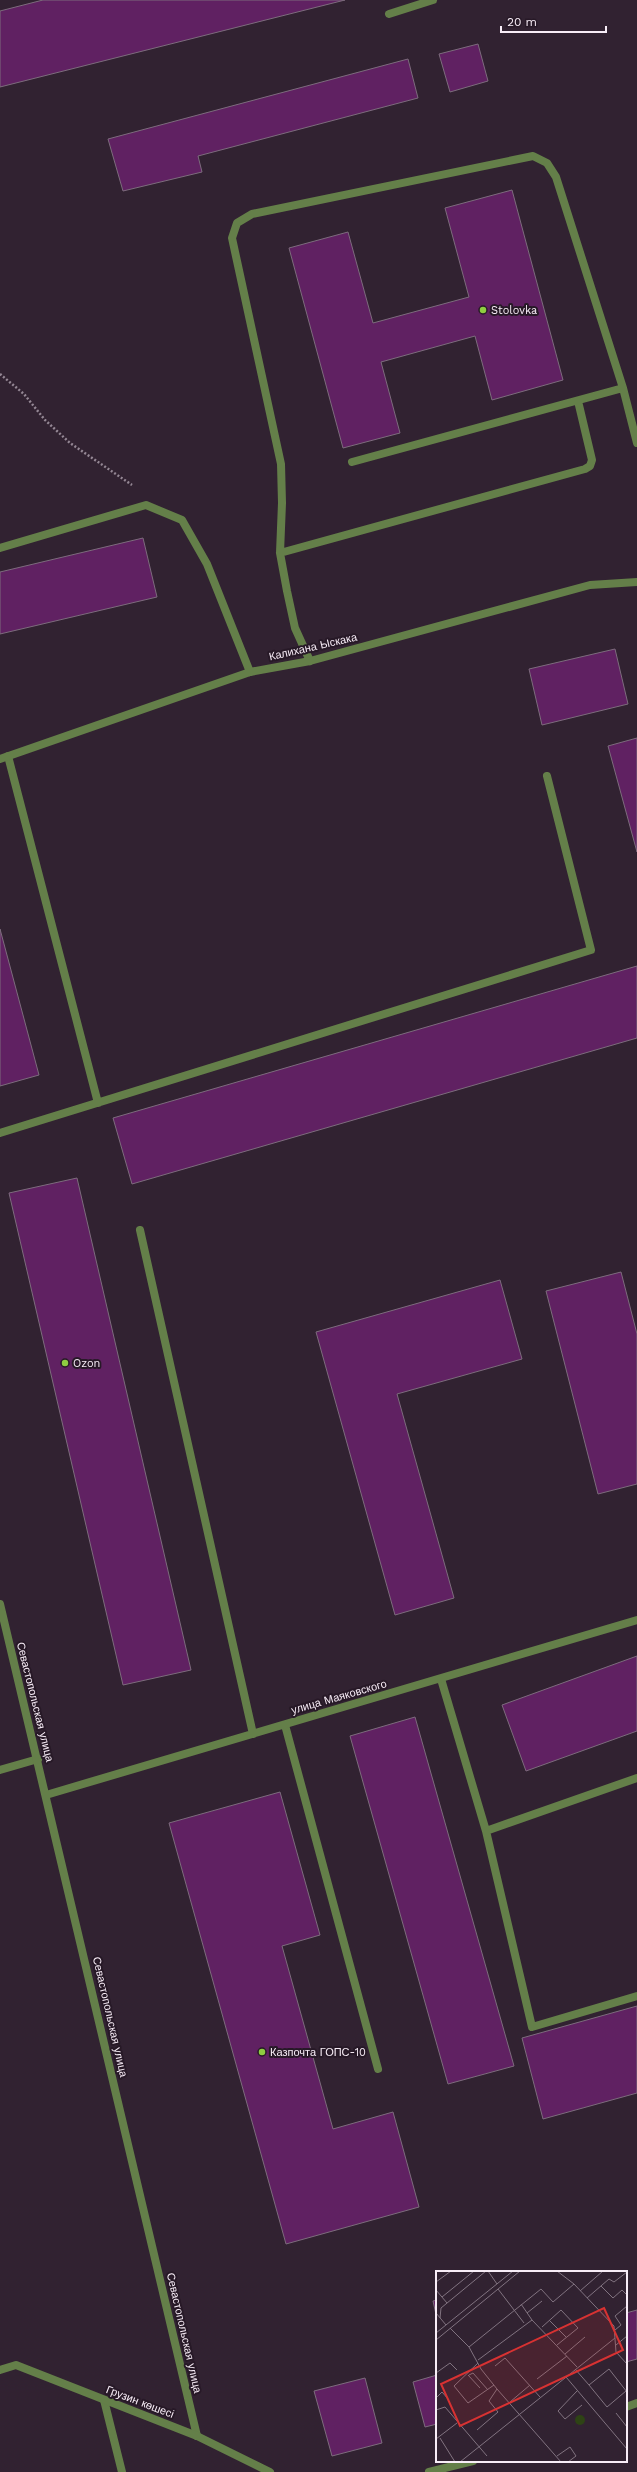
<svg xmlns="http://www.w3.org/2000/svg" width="637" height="2472" viewBox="0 0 637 2472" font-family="'Work Sans',sans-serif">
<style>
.building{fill:#602162;stroke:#7d6c7d}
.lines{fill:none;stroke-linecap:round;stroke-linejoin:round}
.path{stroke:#948794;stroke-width:2.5;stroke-dasharray:2 2;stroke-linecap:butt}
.service{stroke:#647f49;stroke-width:8}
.minor{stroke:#647f49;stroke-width:8}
.tertiary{stroke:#647f49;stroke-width:8}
.poi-dot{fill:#8fcd41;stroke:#271927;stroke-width:1.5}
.labels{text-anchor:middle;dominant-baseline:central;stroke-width:4;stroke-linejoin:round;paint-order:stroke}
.poi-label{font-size:11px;fill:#f8edf7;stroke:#271927;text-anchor:start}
.street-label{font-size:11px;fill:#f8edf7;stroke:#271927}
.inset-road{fill:none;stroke:#817380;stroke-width:1}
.view{fill:#d83232;fill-opacity:0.15;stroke:#d83232;stroke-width:2}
.inset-edge{fill:none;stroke:#f8edf7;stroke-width:2}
</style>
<rect width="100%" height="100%" fill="#312231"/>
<!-- building -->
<path class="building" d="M43,0H345L0,87V11Z
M478,44L488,81L450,92L439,54Z
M408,59L418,98L198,156L202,172L123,191L108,139Z
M512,190L563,380L492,400L475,336L381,362L400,433L343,448L289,248L348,232L373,323L469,297L445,208Z
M143,538L157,597L0,634V572Z
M615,649L628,704L542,725L529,669Z
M637,738V852L608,746Z
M0,929L39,1075L0,1086Z
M637,966V1038L132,1184L113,1118Z
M77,1178L191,1670L123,1685L9,1193Z
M621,1272L637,1334V1484L598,1494L546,1291Z
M500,1280L522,1359L397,1394L454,1598L395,1615L316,1332Z
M637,1656V1731L526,1771L502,1705Z
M415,1717L514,2066L448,2084L350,1736Z
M280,1792L320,1935L282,1946L333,2129L393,2112L419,2207L286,2244L169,1823Z
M637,2006V2093L543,2119L522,2038Z
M437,2300V2319L433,2301Z
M637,2310V2359L626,2362V2313Z
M437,2375V2424L425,2427L413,2382Z
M365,2378L382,2443L332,2456L314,2391Z"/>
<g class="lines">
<!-- path -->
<path class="path" d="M0,374L24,394L45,420L70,443L132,485"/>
<!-- service -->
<path class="service" d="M389,14L433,0
M352,462L623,388
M0,548L146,505L182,520L207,564L250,672
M280,553L585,469L590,466L592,460L578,401
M310,661L295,628L287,591L280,553L282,503L281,464L232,238L237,223L252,214L533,156L547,163L556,177L623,388L637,443
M8,756L98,1103
M0,1133L591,950L547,776
M441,1679L486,1831L532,2027L637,1996
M285,1725L378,2069
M0,1770L38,1759
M486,1831L637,1778"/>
<!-- minor -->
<path class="minor" d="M0,759L250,672L310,661L590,585L637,582
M140,1230L253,1734
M0,1604L197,2436
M46,1795L637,1620
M104,2400L122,2472"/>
<!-- tertiary -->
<path class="tertiary" d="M0,2370L16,2365L197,2436L270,2472
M626,2407L637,2403
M429,2472L473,2461"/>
</g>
<!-- markers -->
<g class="poi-dot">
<circle cx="483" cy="310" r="4"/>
<circle cx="65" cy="1363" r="4"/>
<circle cx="262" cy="2052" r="4"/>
</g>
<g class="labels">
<!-- poi labels -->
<g class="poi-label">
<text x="491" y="310">Stolovka</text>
<text x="73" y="1363">Ozon</text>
<text x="270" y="2052">Казпочта ГОПС-10</text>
</g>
<!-- street labels -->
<g class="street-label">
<text transform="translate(313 647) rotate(-13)">Калихана Ыскака</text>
<text transform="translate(339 1697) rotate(-16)">улица Маяковского</text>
<text transform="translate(35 1702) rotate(76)">Севастопольская улица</text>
<text transform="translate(110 2017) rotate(77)">Севастопольская улица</text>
<text transform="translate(184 2333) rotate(77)">Севастопольская улица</text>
<text transform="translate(140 2402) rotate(21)">Грузин көшесі</text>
</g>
</g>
<!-- overview -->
<g transform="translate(436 2271)">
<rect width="191" height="191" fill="#312231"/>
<path d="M139 149a5 5 0 1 1 10 0a5 5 0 1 1-10 0Z" fill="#2e4315"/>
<path class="inset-road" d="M52,0L61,13M121,0L138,13L178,55L180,81L191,93M0,11L15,0M165,15L177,27L186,19L191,24M62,18L88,52M0,19L11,32M144,20L167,0M6,26L38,0M151,27L173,8L178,11L191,1M85,33L96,49M0,42L10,54M91,42L106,30M4,47L5,37L50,0M113,49L130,66M106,56L125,39L142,57L121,74M14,57L33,76L45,98L61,118L125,191M179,59L185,54L179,45L191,35M0,62L77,0M0,69L84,0M180,74L191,65M33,76L105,18L117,31L138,13M129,83L149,66M42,89L96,49L141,96M42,92L18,115L32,132L58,114M59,95L69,87L104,126M139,98L153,114L173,98L191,121M0,102L14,92L21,99M32,104L44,117M33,104L37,102L52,119M130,106L191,178M101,108L131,85M153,114L171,136L190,120M141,120L122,140L129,148L146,134M0,127L6,121L13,129M74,131L94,114M0,139L9,136L51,185M180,142L191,156M41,159L62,141L53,130L61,118M4,167L19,191M0,168L21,152M121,185L134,176L140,185L132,191M24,191L179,67"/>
<path class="view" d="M168,37L187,79L24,155L5,113Z"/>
<rect width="191" height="191" class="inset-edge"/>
</g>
<!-- scale -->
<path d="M501 26v6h105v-6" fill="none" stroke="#f8edf7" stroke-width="2"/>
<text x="507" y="26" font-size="12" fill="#f8edf7" stroke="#271927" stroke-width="3" paint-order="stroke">20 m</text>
</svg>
